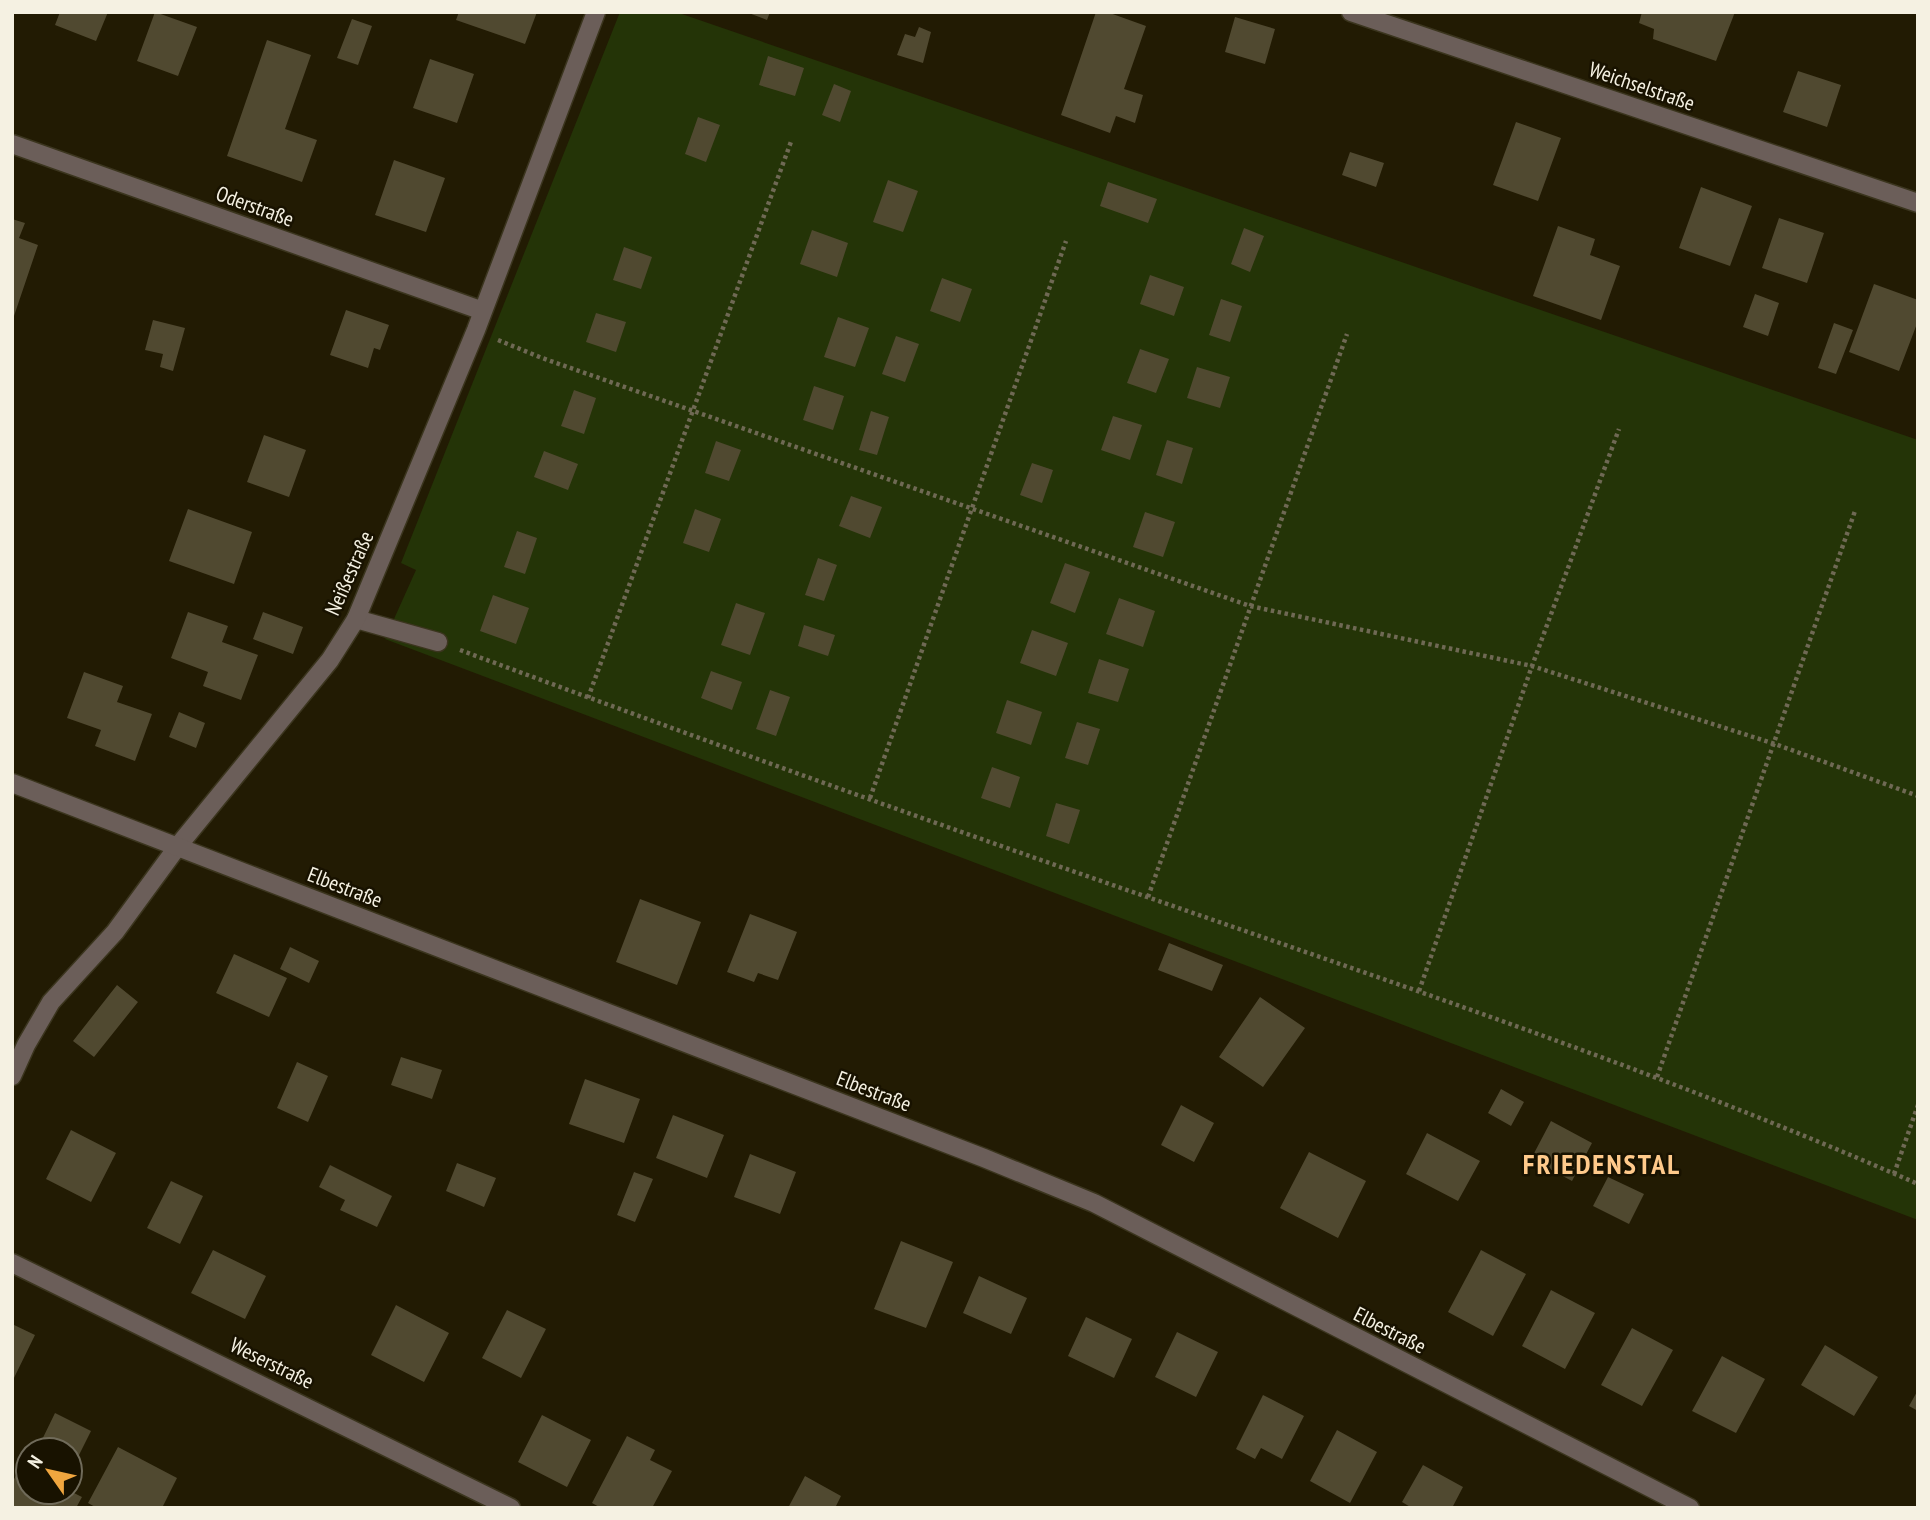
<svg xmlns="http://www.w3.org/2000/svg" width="1930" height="1520" viewBox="0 0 1930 1520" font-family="'PT Sans Narrow',sans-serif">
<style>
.green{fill:#243407}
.building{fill:#504930}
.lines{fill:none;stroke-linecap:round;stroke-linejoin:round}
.service-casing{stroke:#3b351e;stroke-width:21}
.minor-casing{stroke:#3b351e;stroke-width:21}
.tertiary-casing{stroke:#3b351e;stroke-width:21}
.path{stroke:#6f6954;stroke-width:4.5;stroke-dasharray:3.5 3.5;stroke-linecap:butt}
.service{stroke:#6b5e59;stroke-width:18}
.minor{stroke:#6b5e59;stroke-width:18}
.tertiary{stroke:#6b5e59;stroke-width:18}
.labels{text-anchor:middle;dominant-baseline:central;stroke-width:5;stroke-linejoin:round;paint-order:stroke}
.street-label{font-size:21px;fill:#f5f1e2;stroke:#181200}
.district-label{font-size:28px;font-weight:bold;letter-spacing:2px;fill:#ffca8b;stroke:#181200}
</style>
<rect width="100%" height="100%" fill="#221b03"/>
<!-- green -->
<path class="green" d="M620,12H676L1918,440V1220L385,639L416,570L401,563Z"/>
<!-- building -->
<path class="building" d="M60,12H108L96,41L55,25Z
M155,12L197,27L178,76L137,61Z
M459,12H537L525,44L456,20Z
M746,12H770L767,20Z
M1096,12H1107L1146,26L1124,89L1143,95L1135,123L1116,116L1110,133L1061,115Z
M1642,12H1735L1716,61L1653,39L1654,29L1639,23Z
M1235,17L1275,29L1265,64L1225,52Z
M352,19L372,26L358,65L337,58Z
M919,27L931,32L923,63L897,55L905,34L915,37Z
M267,40L311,55L285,129L317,140L302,182L227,156Z
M768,56L804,68L795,96L759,85Z
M430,59L474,74L457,123L413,108Z
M1798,71L1841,85L1827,127L1783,112Z
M834,84L851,91L840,122L822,115Z
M698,117L720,125L706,162L685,154Z
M1516,122L1561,138L1538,201L1493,185Z
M1350,152L1384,163L1376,187L1342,175Z
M394,160L445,178L426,232L375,215Z
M888,180L918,191L903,232L873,222Z
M1108,182L1157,199L1148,223L1100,206Z
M1701,187L1752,206L1730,266L1679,248Z
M1779,218L1824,233L1807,283L1762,268Z
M12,219L25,223L19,238L38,245L13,319Z
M1558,226L1595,239L1590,255L1620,266L1601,320L1533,296Z
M1244,228L1264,236L1250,272L1231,264Z
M812,230L848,243L837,277L800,264Z
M624,247L652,257L641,289L613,280Z
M1150,275L1184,287L1174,316L1140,304Z
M942,278L972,289L960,322L930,311Z
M1874,284L1918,300V321L1899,371L1849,352Z
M1755,294L1779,303L1768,336L1743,327Z
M1221,299L1242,306L1230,342L1209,335Z
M346,310L389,325L380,350L374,348L368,368L330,355Z
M596,313L626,322L616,352L586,342Z
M838,317L869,328L855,367L824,357Z
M153,320L185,328L173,371L160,367L163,354L145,350Z
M1834,323L1853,330L1836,374L1818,368Z
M896,336L919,344L905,382L882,374Z
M1140,349L1169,359L1156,393L1127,383Z
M1197,367L1230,377L1220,408L1187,398Z
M814,386L844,396L833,430L803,420Z
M574,390L596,398L584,434L561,426Z
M871,411L889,417L877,455L859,450Z
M1113,416L1142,425L1130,460L1101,450Z
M264,435L306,450L289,497L247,482Z
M1167,440L1193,448L1182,484L1156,475Z
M716,441L741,450L729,481L705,473Z
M544,451L578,464L568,490L534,477Z
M1032,463L1053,470L1042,503L1020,495Z
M851,496L882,507L870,538L839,526Z
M188,509L252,532L234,584L169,561Z
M695,509L721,519L709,552L683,543Z
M1145,512L1175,522L1163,557L1133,547Z
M517,531L537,538L525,574L504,567Z
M818,558L837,565L824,601L805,595Z
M1065,563L1090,572L1075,613L1050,603Z
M493,595L529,608L516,644L480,631Z
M1119,598L1155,611L1143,647L1106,634Z
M736,603L765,613L750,655L721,645Z
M188,612L228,626L222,642L258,655L241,700L203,686L208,672L171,658Z
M263,612L303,627L293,654L253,639Z
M804,625L835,635L828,656L798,646Z
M1032,630L1068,643L1056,676L1020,663Z
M1099,659L1129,669L1118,702L1088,693Z
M711,671L742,682L732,710L701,698Z
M84,672L123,686L117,702L152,714L135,761L95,746L101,730L67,718Z
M770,690L790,697L776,736L756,729Z
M1007,700L1042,712L1031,745L996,733Z
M179,712L205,723L196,748L169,737Z
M1077,722L1100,729L1088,765L1065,758Z
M992,767L1020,777L1010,808L981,798Z
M1056,803L1080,810L1069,844L1046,836Z
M640,899L701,922L677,985L616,962Z
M750,914L797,932L778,980L758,973L754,982L727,972Z
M1169,943L1223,965L1212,991L1158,970Z
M290,947L319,961L309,983L280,969Z
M234,954L287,978L269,1017L216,993Z
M117,985L138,1002L94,1057L73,1041Z
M1260,997L1305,1028L1263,1087L1219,1057Z
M401,1057L442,1070L432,1099L391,1085Z
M297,1062L328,1076L308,1122L277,1108Z
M585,1079L640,1099L624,1143L569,1124Z
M1501,1089L1524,1102L1511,1126L1488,1113Z
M1181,1105L1214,1123L1194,1162L1161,1145Z
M673,1115L724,1135L707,1178L656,1158Z
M1551,1121L1592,1143L1572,1181L1531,1159Z
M71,1130L116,1153L91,1202L46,1179Z
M1427,1133L1480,1161L1458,1201L1406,1174Z
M1309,1152L1366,1181L1338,1238L1280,1208Z
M750,1154L796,1172L780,1214L734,1197Z
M457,1163L496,1178L484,1207L446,1191Z
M330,1165L392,1196L377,1227L340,1210L345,1200L319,1187Z
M634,1172L653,1179L635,1222L617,1215Z
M1608,1177L1644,1194L1629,1224L1593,1206Z
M171,1181L203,1196L180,1244L147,1228Z
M901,1241L953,1262L926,1328L874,1309Z
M213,1250L266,1276L245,1319L191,1293Z
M1481,1250L1526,1274L1493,1336L1448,1312Z
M979,1276L1027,1298L1011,1334L963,1313Z
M1551,1290L1595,1313L1565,1369L1522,1346Z
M396,1305L449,1333L424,1382L371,1355Z
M507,1310L546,1329L521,1378L482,1358Z
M1086,1317L1132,1339L1114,1378L1068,1356Z
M12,1324L35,1335L12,1382Z
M1632,1328L1673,1350L1642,1406L1601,1385Z
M1177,1332L1218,1352L1196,1397L1155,1377Z
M1825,1345L1878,1377L1854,1416L1801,1385Z
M1722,1356L1765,1379L1736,1433L1692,1411Z
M1918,1390V1411L1909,1406Z
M1263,1395L1304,1416L1282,1459L1261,1448L1255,1459L1236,1449Z
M55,1413L91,1431L70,1473V1450H37Z
M542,1415L591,1440L567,1487L518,1462Z
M1337,1430L1377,1452L1350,1503L1310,1481Z
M627,1436L655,1450L650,1460L672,1471L652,1508H601L592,1503Z
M118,1447L177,1478L162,1508H97L88,1503Z
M1423,1465L1463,1487L1452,1508H1412L1402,1502Z
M20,1468L28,1471V1492L70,1491L82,1497L76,1508H12V1483Z
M805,1476L841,1496L835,1508H788Z"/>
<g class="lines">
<!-- service casing -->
<g class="service-casing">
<path id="service" d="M356,619L438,642"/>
</g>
<!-- minor casing -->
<g class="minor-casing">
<path id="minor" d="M1351,12L1918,203
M12,144L483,311
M12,1076L26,1045L51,1002L115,932L178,846L330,660L356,619L476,330L596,12
M12,1263L511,1508"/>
</g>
<!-- tertiary casing -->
<g class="tertiary-casing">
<path id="tertiary" d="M12,783L984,1158L1094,1203L1690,1508"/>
</g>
<!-- path -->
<path class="path" d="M498,340L542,358L1250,606L1532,666L1775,744L1918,796
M460,650C689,735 919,818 1150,898C1408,988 1667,1074 1918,1184
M588,698L792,139
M870,798L1066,241
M1148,897L1347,334
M1419,991L1532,666L1619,429
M1657,1077L1855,511
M1894,1174L1918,1105"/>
<!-- service -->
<use href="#service" class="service"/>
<!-- minor -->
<use href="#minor" class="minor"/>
<!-- tertiary -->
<use href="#tertiary" class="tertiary"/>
</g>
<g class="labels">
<!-- street labels -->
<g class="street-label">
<text transform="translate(1642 86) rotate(19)">Weichselstraße</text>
<text transform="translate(255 206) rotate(20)">Oderstraße</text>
<text transform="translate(349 573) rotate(-66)">Neißestraße</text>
<text transform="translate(345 887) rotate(21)">Elbestraße</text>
<text transform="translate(874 1091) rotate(21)">Elbestraße</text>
<text transform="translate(1390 1330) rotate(27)">Elbestraße</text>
<text transform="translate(272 1363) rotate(26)">Weserstraße</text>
</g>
<!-- district labels -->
<g class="district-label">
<text x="1602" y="1163">FRIEDENSTAL</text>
</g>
</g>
<!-- border -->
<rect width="1930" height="1520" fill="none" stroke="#f5f1e2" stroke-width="28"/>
<!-- north arrow -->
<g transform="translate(49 1471) rotate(304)"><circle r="33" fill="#181200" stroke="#706b5a" stroke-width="2"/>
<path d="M0-5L12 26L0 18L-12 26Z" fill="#f0a63f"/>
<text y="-10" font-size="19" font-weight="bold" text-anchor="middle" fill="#f5f1e2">N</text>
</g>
</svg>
